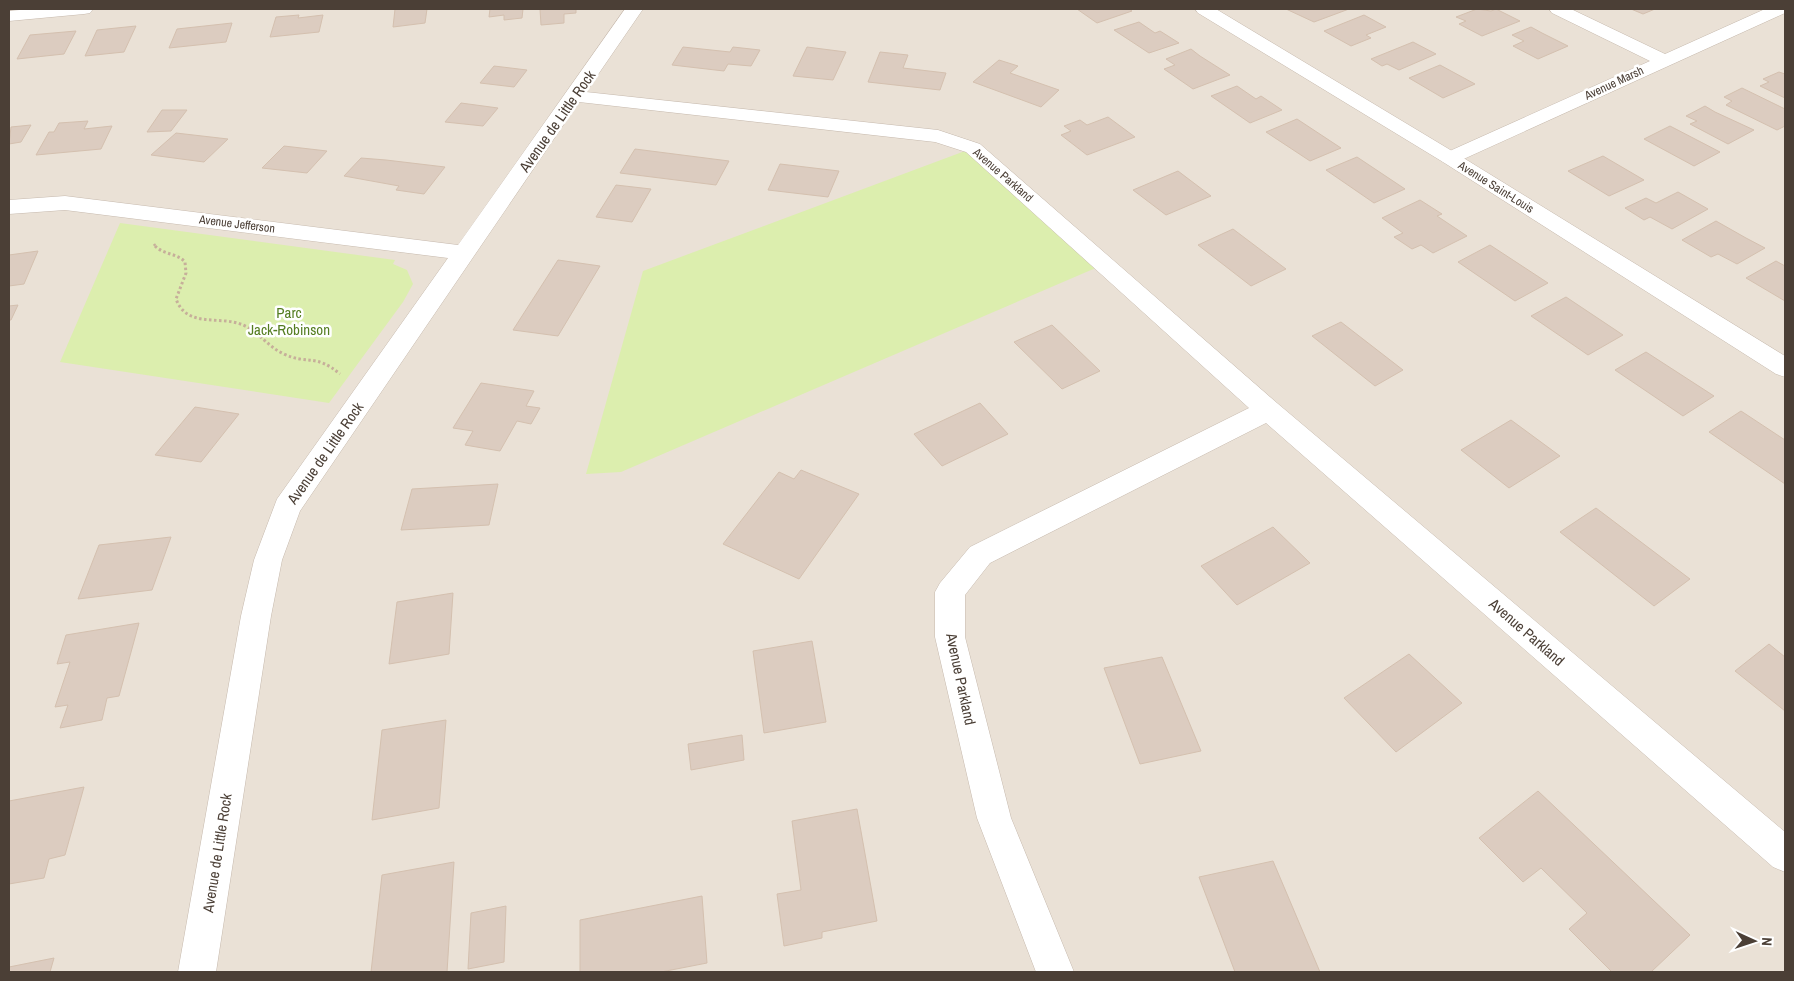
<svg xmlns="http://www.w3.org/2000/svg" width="1794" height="981" viewBox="0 0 1794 981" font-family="'Archivo Narrow',sans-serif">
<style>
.residential{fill:#eae1d6}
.green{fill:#dceeae}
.building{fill:#dcccc0;stroke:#d4c0af}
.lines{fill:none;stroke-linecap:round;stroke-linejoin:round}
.minor-casing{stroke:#c6b9ad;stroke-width:1}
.tertiary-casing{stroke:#c6b9ad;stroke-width:1}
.path-far1{stroke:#c6af9a;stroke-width:2.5;stroke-dasharray:2 2;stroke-linecap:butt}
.path{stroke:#c6af9a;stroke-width:3;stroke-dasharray:2.5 2.5;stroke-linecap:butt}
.minor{fill:#fff;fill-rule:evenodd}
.tertiary{fill:#fff;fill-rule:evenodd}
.labels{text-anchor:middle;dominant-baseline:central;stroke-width:5;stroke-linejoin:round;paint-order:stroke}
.far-street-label{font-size:12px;fill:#4b3f36;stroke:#fff}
.street-label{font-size:15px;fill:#4b3f36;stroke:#fff}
.park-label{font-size:15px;fill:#547d21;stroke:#fff}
</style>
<rect width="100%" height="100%" fill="#f6f0e9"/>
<!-- residential -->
<path class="residential" d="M9,9H1785V972H9Z"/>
<!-- green -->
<path class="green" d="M973,148L1098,267L621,472L586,474L643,271Z
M120,223L395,260L393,264L407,270L413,284L403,302L329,403L60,362Z"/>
<!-- building -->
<path class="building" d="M395,9H427L425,23L393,27Z
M490,9H523L522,18L504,20V15L489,17Z
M540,9H576V13L564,14V23L541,25Z
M1077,9H1129L1132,11L1097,23Z
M1286,9H1349L1314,22Z
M1477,9L1491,11L1496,9L1520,21L1482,36L1459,24L1466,21L1456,17Z
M1631,9H1655L1643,14Z
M299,15L298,18L323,15L319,32L270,37L276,17Z
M1364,15L1386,27L1366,35L1371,38L1351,46L1324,31Z
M1139,22L1155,33L1160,31L1179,43L1149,53L1114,30Z
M232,23L226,42L169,48L177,29Z
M136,26L124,52L85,56L97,30Z
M1531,27L1542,33L1568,46L1538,59L1513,46L1524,41L1512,35Z
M76,31L64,54L17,59L30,35Z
M1413,42L1436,54L1399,70L1387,64L1382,66L1371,59Z
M683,47L730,52L733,47L760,50L751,66L728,64L724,71L672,65Z
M807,47L846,52L833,80L793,76Z
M1191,49L1200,56L1230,75L1193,89L1164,69L1175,65L1166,59Z
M880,52L908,55L903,68L946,73L940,90L868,82Z
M999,60L1018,66L1010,73L1059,90L1041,107L973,82Z
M1440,65L1475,84L1443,98L1409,78Z
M494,66L527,70L514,87L480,83Z
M1779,72L1785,74V98L1760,86L1769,82L1763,79Z
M1237,86L1256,99L1261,96L1282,110L1250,123L1211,96Z
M1742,88L1785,109V126L1777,130L1726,105L1732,101L1724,97Z
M461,103L498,108L483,126L445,122Z
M1705,106L1715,112L1754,130L1728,144L1690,124L1697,121L1686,116Z
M162,110H187L171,131L147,132Z
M1108,117L1135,137L1087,155L1061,135L1071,131L1064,126L1080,120L1087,125Z
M1297,119L1341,148L1310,161L1266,132Z
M88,121L84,129L112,126L101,149L36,155L49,132H54L59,123Z
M31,125L21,142L9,144L11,127Z
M1670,126L1720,152L1694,166L1644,139Z
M176,133L228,139L204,162L151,155Z
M284,146L327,151L307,173L262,168Z
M635,149L729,161L716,185L620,173Z
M1603,156L1644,180L1609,196L1568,171Z
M1357,157L1405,189L1374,203L1326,170Z
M361,158L386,160L445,167L424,194L396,190L399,186L344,176Z
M780,164L839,171L828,197L768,190Z
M1178,171L1211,196L1166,215L1133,190Z
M616,185L651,189L632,222L596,217Z
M1678,192L1708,209L1672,229L1650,217L1644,220L1625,208L1646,198L1656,203Z
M1420,200L1442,214L1437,216L1467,236L1433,253L1421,245L1412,249L1394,237L1403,233L1382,218Z
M1716,221L1746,238L1765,248L1737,264L1718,254L1711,257L1682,240Z
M1233,229L1286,269L1251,286L1198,245Z
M1490,245L1548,283L1515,301L1458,262Z
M38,251L24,284L9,286V255Z
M558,260L600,266L558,336L513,330Z
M1776,261L1785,266V301L1746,278Z
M1566,297L1623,335L1588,355L1531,316Z
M18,305L11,320H9V306Z
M1341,322L1403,370L1375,386L1312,336Z
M1052,325L1100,371L1062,389L1014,342Z
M1646,352L1714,396L1683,416L1615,370Z
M481,383L534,391L526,406L540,408L531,424L517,421L500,451L465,445L473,431L453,428Z
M980,403L1008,434L942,466L914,434Z
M195,407L239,414L201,462L155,455Z
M1741,411L1785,440V484L1709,432Z
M1511,420L1560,456L1509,488L1461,450Z
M801,470L859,494L799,579L723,544L779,472L794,479Z
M498,484L489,525L401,530L412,489Z
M1596,508L1690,579L1654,606L1560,532Z
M1273,527L1310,563L1237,605L1201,566Z
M171,537L152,590L78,599L99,545Z
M453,593L449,654L389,664L397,602Z
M139,623L119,696L107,698L102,720L60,728L68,705L55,707L70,662L57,664L66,635Z
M812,641L826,722L764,733L753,651Z
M1769,644L1785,657V711L1735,671Z
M1409,654L1462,703L1396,752L1344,698Z
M1162,657L1201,751L1140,764L1104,668Z
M446,720L439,808L372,820L382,730Z
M742,735L744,760L691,770L688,744Z
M84,787L65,855L49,859L44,878L9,884V801Z
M1538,791L1690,935L1651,972H1612L1569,929L1587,913L1541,868L1523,882L1479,838Z
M857,809L877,921L822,932V938L784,946L777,894L801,890L792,821Z
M1273,861L1320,972H1235L1199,877Z
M454,862L447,972H371L382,875Z
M702,896L707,963L661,972H580V920Z
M506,906L504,962L468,969L471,913Z
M54,958L50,972H9V967Z"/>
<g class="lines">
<!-- minor casing -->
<g class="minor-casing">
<path id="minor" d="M30,9H93L90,13L84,14L9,21V11Z
M625,9H643L586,92L938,130L980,144L1277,403L1785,832V872L1773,867L1266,423L990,563L965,595V637L1011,818L1074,972H1036L977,818L935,637V592L940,583L970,547L1249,408L966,152L935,142L579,102L300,511L282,560L271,616L216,972H178L241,616L254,560L277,499L448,258L65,210L9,214V200L65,196L458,245Z
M1549,9H1571L1665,54L1765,9H1785V13L1457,162L1450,164L1443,162L1440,158L1443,154L1650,61L1552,13Z"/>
</g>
<!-- tertiary casing -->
<g class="tertiary-casing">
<path id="tertiary" d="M1195,9H1216L1457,154L1785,356V377L1776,374L1443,162L1198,13Z"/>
</g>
<!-- path-far1 -->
<path class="path-far1" d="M154,244L156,247"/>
<!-- path -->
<path class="path" d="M155,246C164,255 177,253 185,262L186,273L176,299C187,329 221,315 243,325C259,332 268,347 284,354C307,365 315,353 340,374"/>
<!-- minor -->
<use href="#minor" class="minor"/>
<!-- tertiary -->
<use href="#tertiary" class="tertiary"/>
</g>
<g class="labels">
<!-- far-street labels -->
<g class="far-street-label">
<text transform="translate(1614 83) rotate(-25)">Avenue Marsh</text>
<text transform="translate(1003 175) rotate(41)">Avenue Parkland</text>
<text transform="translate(1496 187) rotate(32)">Avenue Saint-Louis</text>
<text transform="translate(237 224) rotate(7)">Avenue Jefferson</text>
</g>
<!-- street labels -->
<g class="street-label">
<text transform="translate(557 121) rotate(-55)">Avenue de Little Rock</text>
<text transform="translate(325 453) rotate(-55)">Avenue de Little Rock</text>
<text transform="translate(1527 632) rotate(41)">Avenue Parkland</text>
<text transform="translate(961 679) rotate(78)">Avenue Parkland</text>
<text transform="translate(217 853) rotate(-81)">Avenue de Little Rock</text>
</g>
<!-- park labels -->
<g class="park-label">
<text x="289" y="312">Parc<tspan x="289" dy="17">Jack-Robinson</tspan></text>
</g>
</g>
<!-- border -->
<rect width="1794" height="981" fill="none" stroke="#4b3f36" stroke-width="20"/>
<!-- north arrow -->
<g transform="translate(1754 941) rotate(93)" stroke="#ffffff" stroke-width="4" paint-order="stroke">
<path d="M0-4L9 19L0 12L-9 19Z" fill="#4b3f36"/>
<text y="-8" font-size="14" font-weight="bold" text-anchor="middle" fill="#4b3f36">N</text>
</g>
</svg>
